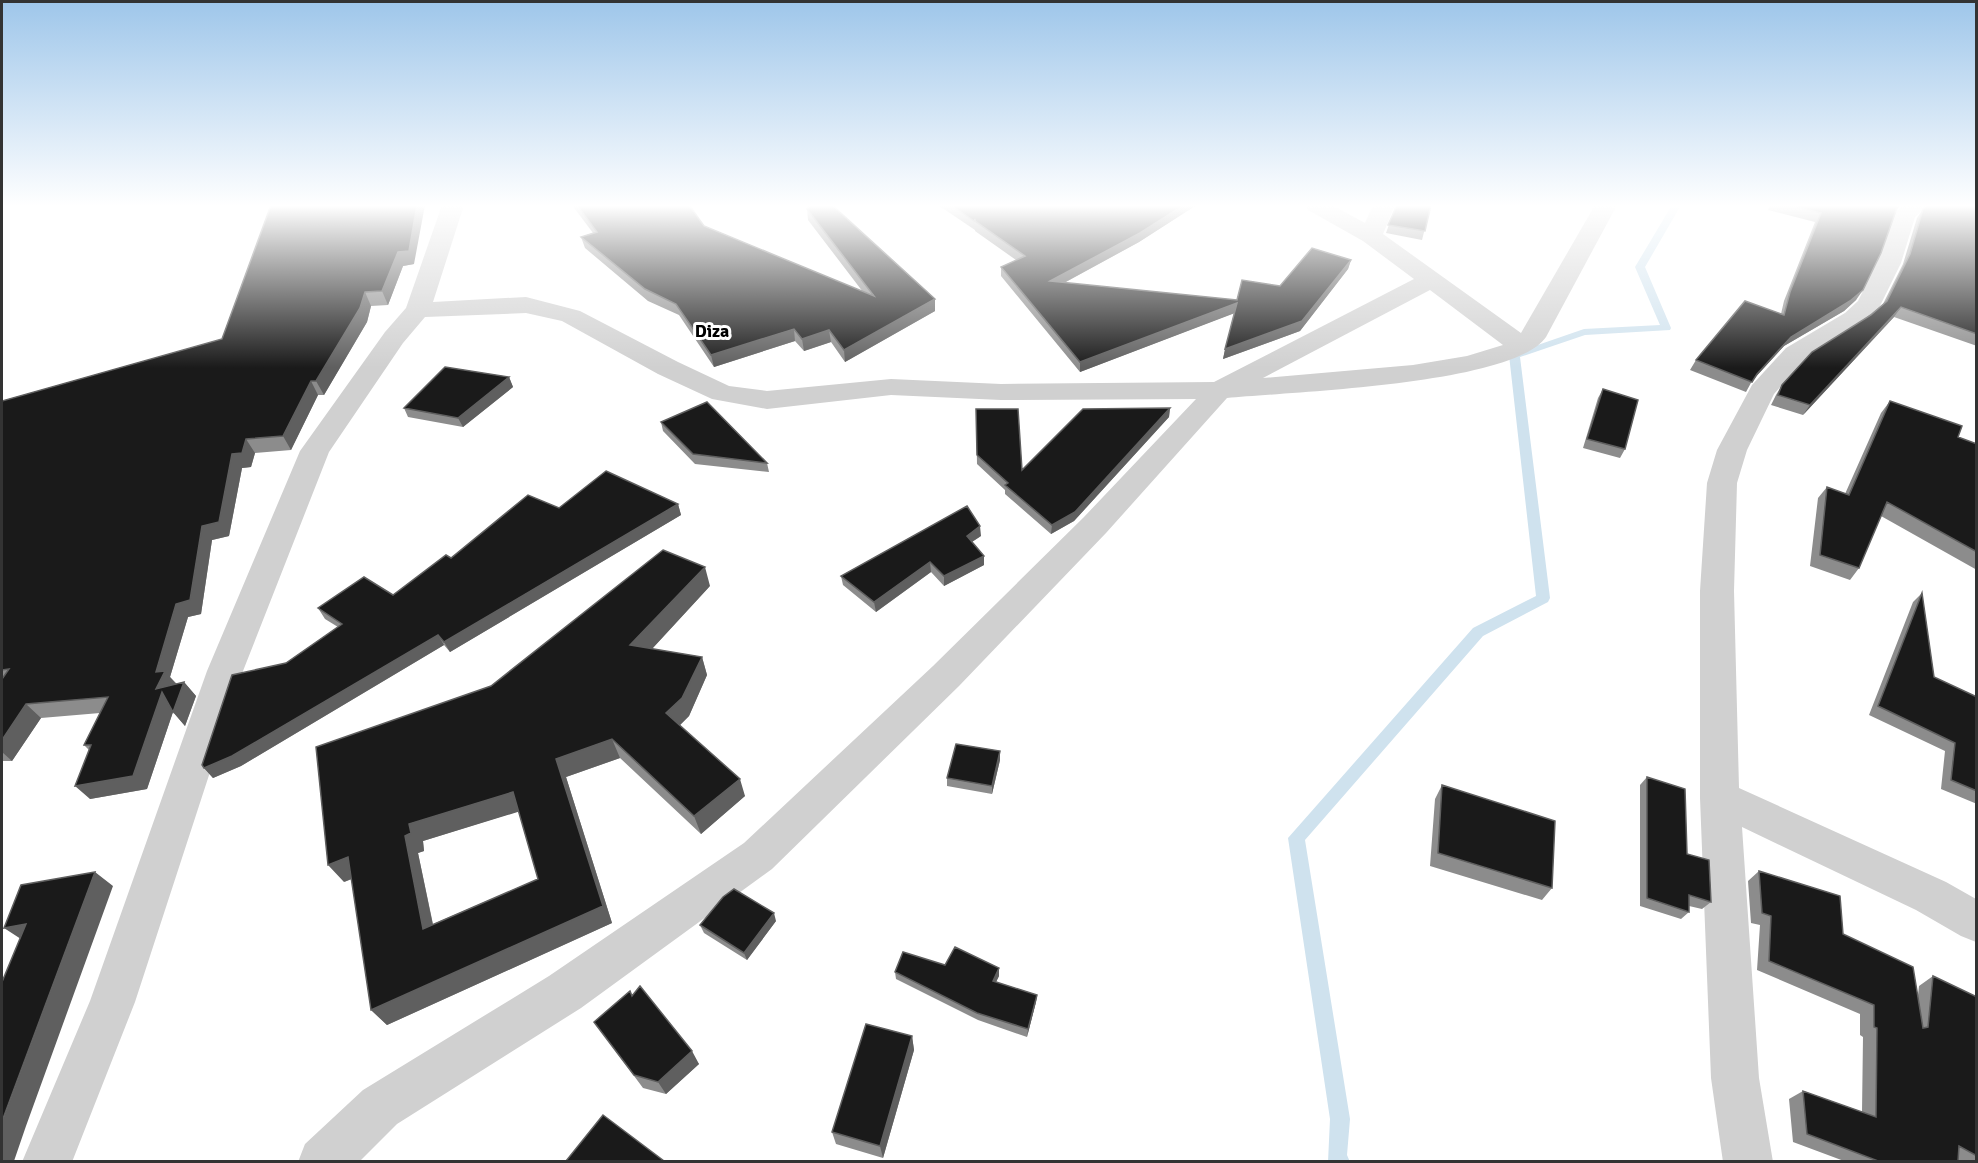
<svg xmlns="http://www.w3.org/2000/svg" width="1978" height="1163" viewBox="0 0 1978 1163" font-family="Signika,sans-serif">
<style>
.lines{fill:none;stroke-linecap:round;stroke-linejoin:round}
.stream{fill:#cfe2ee;fill-rule:evenodd}
.minor{fill:#d0d0d0;fill-rule:evenodd}
.wall{fill:#8c8c8c;fill-rule:evenodd}
.shaded-wall{fill:#5f5f5f}
.building{fill:#1a1a1a;stroke:#5f5f5f;stroke-width:1.5;fill-rule:evenodd}
.labels{text-anchor:middle;dominant-baseline:central;stroke-width:6;stroke-linejoin:round;paint-order:stroke}
.far-district-label{font-size:18px;font-weight:bold;fill:#000;stroke:#fff}
</style>
<rect width="100%" height="100%" fill="#fff"/>
<g class="lines">
<!-- stream -->
<path class="stream" d="M1672,205H1681L1645,267L1671,328L1670,330L1585,335L1520,357L1550,598L1548,602L1483,636L1305,840L1350,1119L1347,1155L1350,1162H1328L1330,1119L1288,838L1473,628L1536,596L1509,355L1584,329L1660,325L1635,267Z"/>
<!-- minor -->
<path class="minor" d="M442,205H464L433,302L526,297L580,311L678,362L729,386L767,391L891,379L1001,384L1214,382L1414,279L1363,241L1308,210L1305,205H1332L1365,223L1373,205H1395L1383,234L1521,333L1595,205H1617L1546,337C1513,385 1289,392 1227,398L1106,533L959,686L772,869L581,1008L397,1124L359,1162H298L305,1144L363,1090L549,976L744,843L933,666L1084,517L1196,399L1001,400L891,395L767,409L712,399L658,374L562,321L526,313L425,317L403,343L329,452L243,671L135,1002L72,1162H22L90,1001L207,671L300,451L385,332L406,308ZM1430,290L1503,345L1467,356L1413,365L1263,378Z
M1903,205H1928L1915,217L1901,263L1878,310L1863,323L1804,360L1774,394L1747,450L1737,483L1734,591L1739,788L1946,882L1976,899V942L1961,936L1916,910L1742,827L1759,1078L1773,1162H1723L1711,1078L1700,798V591L1707,483L1717,450L1752,385L1786,348L1845,313L1858,301L1877,263L1894,214Z"/>
</g>
<!-- wall -->
<path class="wall" d="M271,205L414,264L403,266L388,305L371,306L367,322L324,395H318L291,450L255,453L251,467L242,468L229,536L212,540L201,614L188,617L170,677L177,684L184,682L196,696L185,726L173,712L147,789L90,799L89,750L84,745L100,713L41,718L12,761H2V401L222,339Z
M572,205H689L704,226L863,292L808,220L807,209L935,299V311L845,362L831,342L804,351L795,341L714,367L679,315L648,301L585,248L581,237L593,233Z
M938,205H1196L1195,206L1139,242L1064,283L1237,300L1280,286L1351,260L1348,269L1300,331L1223,359L1234,313L1080,372L1001,276V267L1016,260L975,231V228V230Z
M1395,205H1431L1422,240L1386,233L1396,205Z
M1770,205H1901L1897,209L1856,300L1844,311L1784,346L1752,381L1746,392L1690,370L1696,360L1781,314L1784,301L1815,222L1768,210Z
M1977,205V346L1894,317L1803,415L1771,405L1776,395L1782,385L1883,304L1903,264L1917,218L1923,209Z
M509,377L513,387L463,427L408,417L404,408Z
M1603,389L1625,449L1620,458L1583,448L1598,398Z
M1890,401L1958,437L1977,444V570L1881,516L1859,568L1850,580L1810,566L1818,498L1827,487L1845,494L1881,413Z
M1170,408L1169,417L1074,521L1051,534L1005,494V490L977,464L976,409L1022,470Z
M661,422L767,463L769,472L695,464L663,431Z
M678,504L681,515L450,652L444,645L241,766L213,778L204,768L286,663L338,627L325,619L318,608L393,595L451,558L559,508Z
M981,536L972,542L984,556V565L944,586L931,572L876,612L843,585L841,576Z
M710,586L652,649L702,657L707,675L689,716L680,725L745,796L701,834L620,758L566,777L612,923L387,1025L371,1010L352,879L344,882ZM519,811L538,879L433,924L418,853L424,851L423,841Z
M1922,593L1934,677L1977,697V804L1941,789L1945,751L1869,715L1913,602Z
M1000,760L992,794L947,786V778Z
M1647,777L1711,902L1702,909L1689,906V912L1681,919L1640,906V785Z
M1442,785L1552,888L1542,900L1430,866L1435,799Z
M1759,871L1843,934L1918,995L1919,986L1933,976L1977,997V1161H1844L1793,1142L1789,1099L1803,1091L1862,1112L1863,1037L1860,1035V1014L1757,970L1760,925L1751,923L1748,881Z
M776,921L747,960L704,933L700,925Z
M945,965L999,976L996,982L1037,995L1036,1002L1027,1037L978,1020L896,979L895,972Z
M633,995L699,1064L666,1094L643,1088L594,1022Z
M912,1036L914,1050L883,1158L836,1144L832,1132Z"/>
<!-- shaded-wall -->
<path class="shaded-wall" d="M417,205H425L414,264L403,266L388,305L382,291Z
M1184,205H1196L1195,206L1139,242L1049,291L1050,281Z
M1351,260L1348,269L1300,331L1223,359L1225,349Z
M1863,290L1856,300L1844,311L1784,346L1750,383L1757,374L1791,337Z
M365,292L371,306L367,322L324,395L316,381Z
M935,299V311L845,362L844,350Z
M1237,303L1235,313L1080,372V362Z
M1901,307L1894,317L1803,415L1810,405Z
M794,329L795,341L714,367L711,355Z
M829,330L831,342L804,351L802,339Z
M509,377L513,387L463,427L458,418Z
M311,381L318,395L291,450L283,436Z
M1170,408L1169,417L1074,521L1051,534L1052,525Z
M246,439L255,453L251,467L242,468L229,536L212,540L201,614L188,617L170,677L177,685L175,706L147,789L90,799L75,786L156,689V672L176,604L202,526L232,454Z
M678,504L681,515L450,652L444,642Z
M980,526L981,536L967,545V536Z
M984,556V565L944,586V576Z
M930,562L931,572L876,612L874,602Z
M705,567L710,586L638,664L630,645Z
M438,635L444,645L241,766L213,778L204,768Z
M702,657L707,675L689,716L673,732L666,713Z
M184,682L196,696L185,726L173,712Z
M26,704L41,718L12,761L2,752V740Z
M612,739L620,758L566,777L612,923L387,1025L371,1010L603,906L556,759Z
M1000,751V760L992,794V786Z
M740,779L745,796L701,834L694,816Z
M513,792L524,810L423,841L424,851L418,853L437,945L423,929L405,836L409,824Z
M348,857L363,874L344,882L328,865Z
M95,872L113,886L26,1126L14,1161H2V1122Z
M774,913L776,921L747,960L744,953Z
M26,924L24,941L4,928Z
M999,968V976L993,988V981Z
M1037,995L1036,1002L1027,1037L1028,1029Z
M912,1036L914,1050L883,1158L880,1146Z
M692,1051L699,1064L666,1094L658,1082Z"/>
<!-- building -->
<path class="building" d="M271,205H417L409,251L398,252L382,291L365,292L360,308L316,381H311L283,436L246,439L242,453L232,454L219,522L202,526L190,600L176,604L156,672L165,671L156,689L184,682L173,712L162,692L133,776L75,786L91,745H84L108,697L26,704L2,740V679L9,669L2,670V401L222,339Z
M577,205H689L704,226L874,296L807,209L811,205H832L935,299L844,350L829,330L802,339L794,329L711,355L676,304L645,289L581,237L597,232Z
M951,205H1184L1140,233L1050,281L1237,300L1242,280L1280,286L1312,248L1351,260L1302,321L1225,349L1237,303L1080,362L1001,267L1025,256L975,221V219L974,221Z
M1397,205H1431L1425,231L1388,225Z
M1789,205H1898L1881,253L1863,290L1850,301L1791,337L1757,374L1752,382L1696,360L1745,301L1784,315L1790,292L1821,213Z
M1928,205H1977V334L1901,307L1810,405L1778,395L1782,385L1812,352L1871,315L1887,301L1910,254L1923,209Z
M445,367L509,377L458,418L404,408Z
M1603,389L1638,400L1625,449L1587,439Z
M1890,401L1962,426L1958,437L1977,444V552L1887,502L1859,568L1820,555L1827,487L1849,495Z
M707,402L767,463L693,454L661,422Z
M1170,408L1075,512L1052,525L1005,485L1008,483L977,455L976,409H1018L1022,470L1083,409Z
M606,471L678,504L444,642L438,635L232,756L204,768L202,765L232,675L286,663L342,624L318,608L364,577L393,595L446,555L451,558L528,495L559,508Z
M967,506L980,526L967,536L984,556L944,576L930,562L874,602L841,576Z
M663,550L705,567L630,645L702,657L682,698L666,713L740,779L694,816L612,739L556,759L603,906L371,1010L348,857L328,865L316,747L491,686ZM513,792L538,879L423,929L405,836L411,833L409,824Z
M1922,593L1934,677L1977,697V791L1951,780L1955,743L1878,706Z
M956,744L1000,751L992,786L947,778Z
M1647,777L1685,789L1687,854L1709,860L1711,902L1689,895V912L1647,898Z
M1442,785L1555,821L1552,888L1438,853Z
M1759,871L1840,896L1843,934L1913,967L1923,1028L1928,1027L1933,976L1977,997V1156L1959,1146L1958,1161H1878L1807,1134L1803,1091L1876,1117L1877,1028L1874,1027V1005L1769,961L1771,916L1762,913Z
M95,872L4,1116L2,1122V982L26,924L4,928L21,885Z
M734,889L774,913L744,953L700,925L723,897Z
M955,947L999,968L993,981L1037,995L1028,1029L977,1013L895,972L903,952L945,965Z
M640,986L692,1051L658,1082L634,1075L594,1022L630,991L632,996Z
M866,1024L912,1036L880,1146L832,1132Z
M603,1115L664,1161H566Z"/>
<!-- sky -->
<linearGradient id="sky" x2="0" y2="1"><stop stop-color="#9ec6ea"/><stop offset="0.56" stop-color="#fff"/><stop offset="1" stop-color="#fff" stop-opacity="0"/></linearGradient>
<rect width="1978" height="368" fill="url(#sky)"/>
<g class="labels">
<!-- far-district labels -->
<g class="far-district-label">
<text x="712" y="331">Diza</text>
</g>
</g>
<!-- border -->
<rect width="1978" height="1163" fill="none" stroke="#333333" stroke-width="6"/>
</svg>
